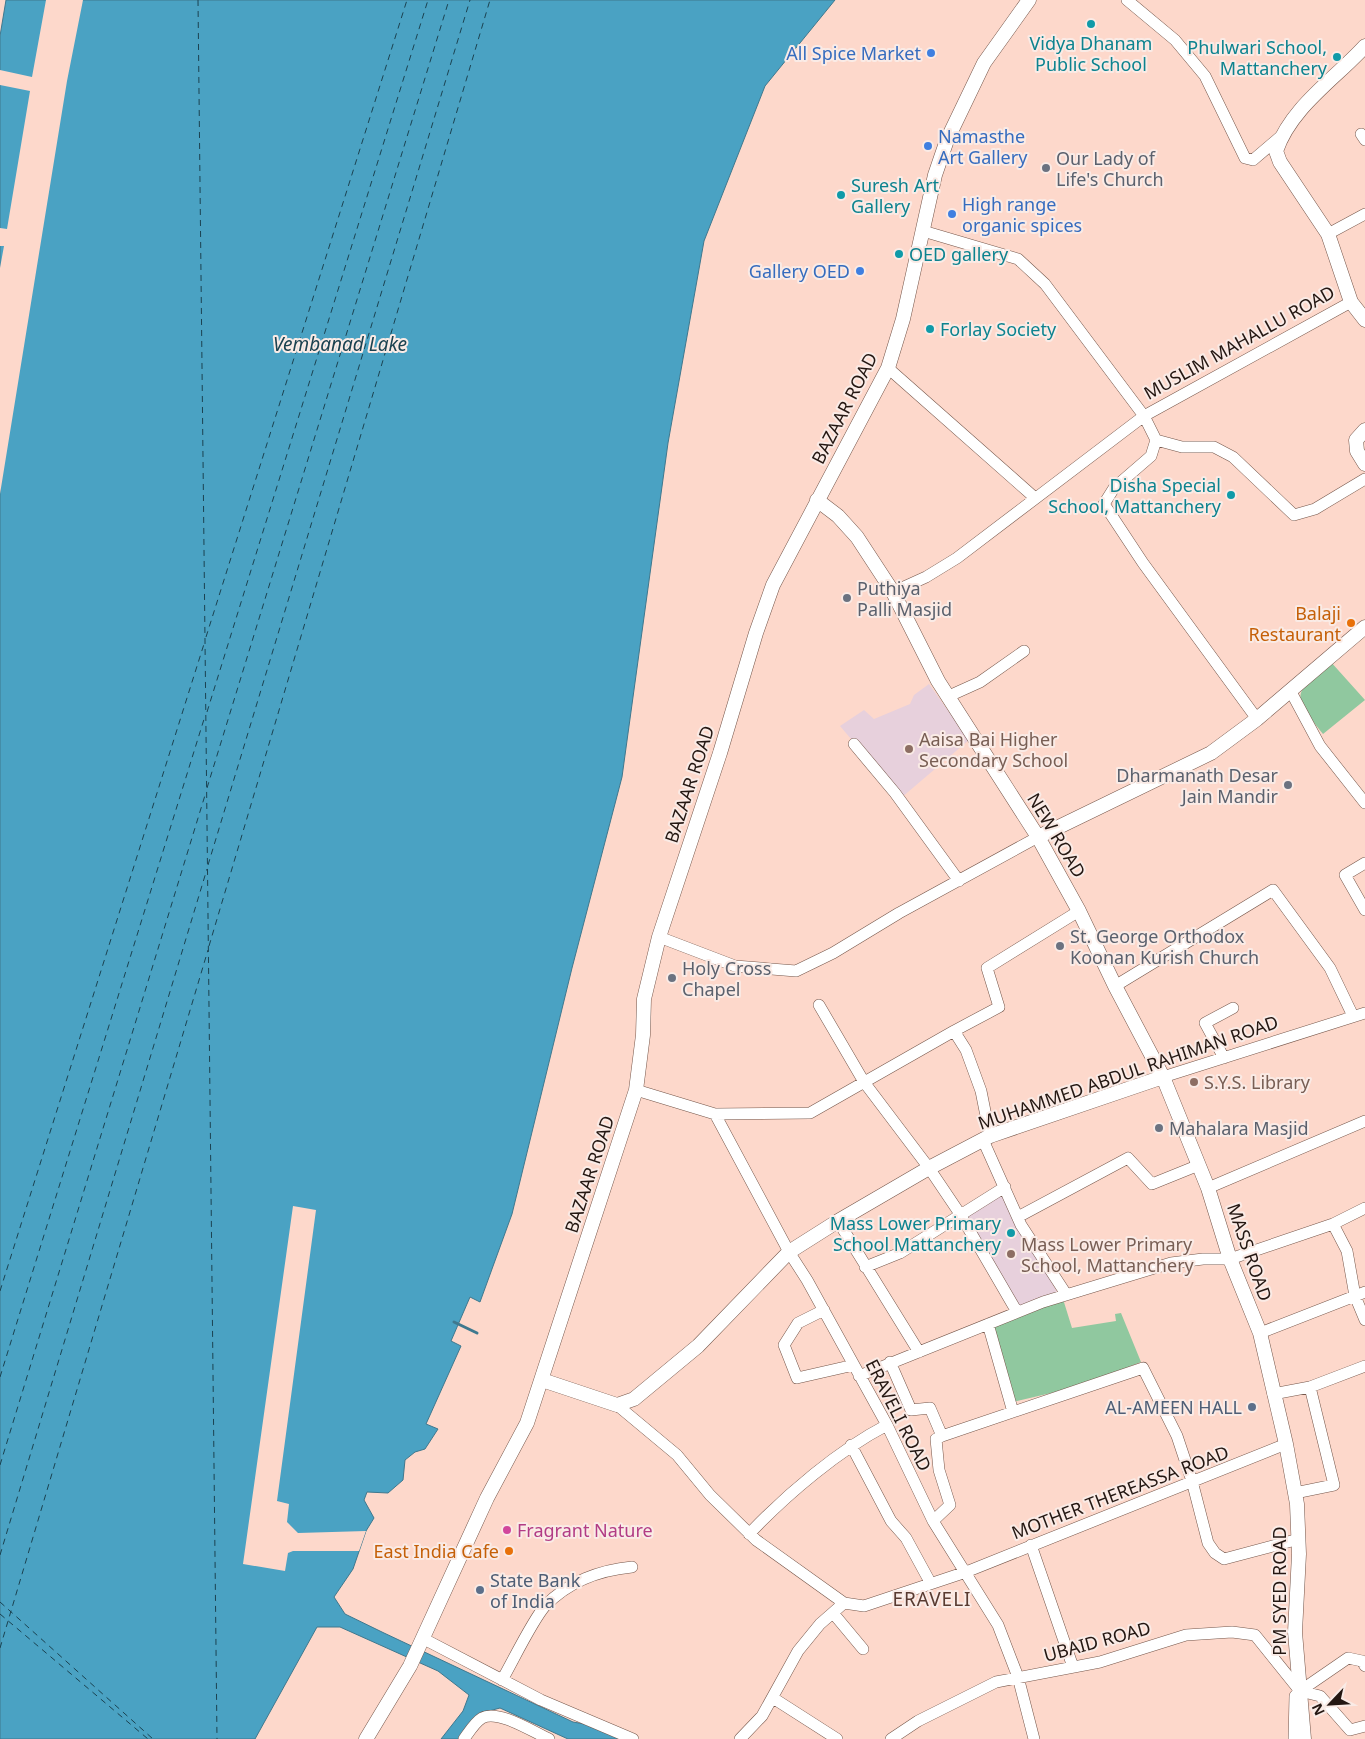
<svg xmlns="http://www.w3.org/2000/svg" width="1365" height="1739" viewBox="0 0 1365 1739" font-family="'Noto Sans',sans-serif">
<style>
.education{fill:#e7d0dc}
.green{fill:#90c89f}
.water{fill:#4aa2c3;stroke:#3f788e}
.pier{fill:#fdd8cb}
.lines{fill:none;stroke-linecap:round;stroke-linejoin:round}
.stream{stroke:#3f788e;stroke-width:3}
.ferry{stroke:#1b4251;stroke-width:1;stroke-dasharray:6 5;stroke-linecap:butt}
.minor-casing{stroke:#75564a;stroke-width:12}
.tertiary-casing{stroke:#75564a;stroke-width:15}
.minor{stroke:#fff;stroke-width:11}
.tertiary{stroke:#fff;stroke-width:14}
.culture-dot{fill:#0f9aa8;stroke:#faebe6;stroke-width:2}
.shop-dot{fill:#3f7fe0;stroke:#faebe6;stroke-width:2}
.worship-dot{fill:#6b7280;stroke:#faebe6;stroke-width:2}
.food-dot{fill:#e8710a;stroke:#faebe6;stroke-width:2}
.education-dot{fill:#8d6e63;stroke:#faebe6;stroke-width:2}
.service-dot{fill:#5c6f8a;stroke:#faebe6;stroke-width:2}
.hotel-dot{fill:#d1479c;stroke:#faebe6;stroke-width:2}
.labels{text-anchor:middle;dominant-baseline:central;stroke-width:4;stroke-linejoin:round;paint-order:stroke}
.culture-label{font-size:18px;fill:#0d838f;stroke:#faebe6;text-anchor:end}
.shop-label{font-size:18px;fill:#366cbe;stroke:#faebe6;text-anchor:end}
.worship-label{font-size:18px;fill:#5b616d;stroke:#faebe6;text-anchor:start}
.street-label{font-size:18px;fill:#241712;stroke:#faebe6}
.food-label{font-size:18px;fill:#c56008;stroke:#faebe6;text-anchor:end}
.education-label{font-size:18px;fill:#785e54;stroke:#faebe6;text-anchor:start}
.service-label{font-size:18px;fill:#4e5e75;stroke:#faebe6;text-anchor:end}
.hotel-label{font-size:18px;fill:#b23c85;stroke:#faebe6;text-anchor:start}
.water-label{font-size:19px;font-style:italic;fill:#1b4251;stroke:#faebe6}
.neighbourhood-label{font-size:19px;letter-spacing:1px;fill:#593b31;stroke:#faebe6}
</style>
<rect width="100%" height="100%" fill="#fdd8cb"/>
<!-- education -->
<path class="education" d="M929,684L969,740L901,798L840,726L864,710L874,719L910,704L914,695Z
M1002,1190L1057,1292L1019,1309L964,1213Z"/>
<!-- green -->
<path class="green" d="M1330,661L1365,700L1323,734C1290,692 1294,696 1330,661Z
M1063,1299L1072,1328L1116,1321L1115,1314L1121,1313L1141,1362L1081,1386L1013,1402L993,1325Z"/>
<!-- water -->
<path class="water" d="M6,0H835L765,86L704,241L668,443L622,777L572,968L512,1214L480,1302L470,1297L451,1341L461,1346L426,1424L438,1429L425,1449L415,1452L405,1460L403,1480L388,1493L367,1492L364,1500L374,1518L366,1531L353,1569L334,1597L345,1614L384,1633L573,1722L613,1729L629,1739H568L500,1708L485,1712L459,1739H441L463,1711L469,1695L438,1671L340,1627H317L255,1739H0V36Z"/>
<!-- pier -->
<path class="pier" d="M46,0H83L67,81L0,494V268L4,246H0V228L7,229L30,91L0,85V70L32,77Z
M293,1206L316,1210L277,1501L289,1504L287,1522L298,1533L366,1531L359,1551H293L288,1553L285,1571L243,1564Z"/>
<g class="lines">
<!-- stream -->
<path class="stream" d="M454,1322L477,1333"/>
<!-- ferry -->
<path class="ferry" d="M198,0L217,1739
M206,637L407,0
M207,712L428,0
M207,788L449,0
M208,865L470,0
M209,946L490,0
M0,1291L204,644
M0,1377L205,716
M0,1465L206,792
M0,1555L207,869
M0,1602L153,1739
M0,1614L148,1739
M0,1648L208,950"/>
<!-- minor casing -->
<g class="minor-casing">
<path id="minor" d="M1127,0L1175,40L1205,76L1245,158L1253,160L1280,137
M1361,134L1365,140
M923,231L1018,259L1045,284L1144,416L1156,440L1151,456L1114,488L1104,504L1143,563L1257,719
M1328,234L1365,214
M888,368L1034,497
M1156,440L1182,447H1214L1233,457L1294,515L1315,509L1365,479
M893,592L926,577L957,558L1144,416L1351,302
M1290,690L1320,746L1365,803
M949,696L980,682L1024,651
M854,744L895,793L959,881
M1365,863L1345,875L1365,910
M659,937L735,966L796,971L833,953L899,913L1038,837
M1115,986L1273,890L1330,968L1353,1016
M819,1005L864,1082L929,1168L960,1214L1017,1312
M1224,1058L1205,1023L1233,1008
M1163,1077L1365,1013
M636,1090L715,1114L810,1113L954,1031
M715,1114L789,1252L807,1280L887,1425L933,1521L998,1625L1018,1677L1034,1739
M990,1136L981,1091L966,1050L954,1031L999,1007L987,968L1079,911
M983,1140L1021,1225L1066,1294
M1208,1188L1365,1121
M1018,1217L1128,1158L1152,1184L1199,1165
M838,1221L919,1352
M1333,1224L1347,1251L1355,1296L1365,1320
M865,1267L900,1253L1005,1187
M824,1310L798,1323L784,1345L797,1378L854,1365
M988,1324L1013,1412
M1260,1333L1365,1292
M890,1362L911,1410L930,1408L942,1436L1143,1368L1177,1436L1192,1481L1208,1543L1215,1553L1224,1559L1299,1539
M859,1376L1043,1302L1171,1263L1203,1259H1230L1333,1224L1365,1208
M1273,1394L1310,1387L1365,1366
M617,1405L677,1455L710,1495L756,1540L844,1603L864,1606L966,1572L1286,1444
M851,1445L891,1521L906,1538L930,1582
M1295,1493L1334,1485L1310,1387
M933,1521L950,1505L939,1470L936,1439L942,1436
M749,1534C787,1494 839,1450 887,1425
M1031,1545L1073,1667
M833,1613L863,1649
M422,1638L541,1700L633,1739
M502,1680C513,1661 532,1621 545,1606C568,1582 600,1570 632,1567
M1300,1691L1320,1696L1350,1730L1365,1726
M773,1698L837,1739
M464,1739C469,1732 475,1722 482,1718C498,1709 533,1732 549,1739
M740,1739L762,1716L798,1651L820,1624L844,1603
M891,1739L918,1721L996,1682L1100,1662L1186,1635L1232,1632L1255,1635L1300,1691
M1294,1739L1295,1696L1300,1691L1348,1658L1362,1661L1365,1666"/>
</g>
<!-- tertiary casing -->
<g class="tertiary-casing">
<path id="tertiary" d="M1365,46C1335,79 1291,107 1276,151L1280,162L1328,234L1351,302L1365,320
M1365,430L1356,440L1357,451L1365,464
M817,500L838,516L857,537L893,592L938,681L1038,837L1079,911L1115,986L1163,1077L1208,1188L1230,1259L1260,1333L1286,1444L1297,1504L1299,1554L1295,1632L1304,1739
M1038,837L1211,753L1257,719L1365,627
M542,1380L617,1405L634,1399L698,1346L789,1252L838,1221L929,1168L990,1136L1163,1077
M366,1739L410,1666L487,1498L527,1423L636,1090L643,1035L644,999L659,937L720,753L756,633L773,585L888,368L903,319L935,175L947,140L984,63L1029,0"/>
</g>
<!-- minor -->
<use href="#minor" class="minor"/>
<!-- tertiary -->
<use href="#tertiary" class="tertiary"/>
</g>
<!-- markers -->
<g class="culture-dot">
<circle cx="1091" cy="24" r="5"/>
<circle cx="1337" cy="57" r="5"/>
<circle cx="841" cy="195" r="5"/>
<circle cx="899" cy="254" r="5"/>
<circle cx="930" cy="329" r="5"/>
<circle cx="1231" cy="495" r="5"/>
<circle cx="1011" cy="1233" r="5"/>
</g>
<g class="shop-dot">
<circle cx="931" cy="53" r="5"/>
<circle cx="928" cy="146" r="5"/>
<circle cx="952" cy="214" r="5"/>
<circle cx="860" cy="271" r="5"/>
</g>
<g class="worship-dot">
<circle cx="1046" cy="168" r="5"/>
<circle cx="847" cy="598" r="5"/>
<circle cx="1288" cy="785" r="5"/>
<circle cx="1060" cy="946" r="5"/>
<circle cx="672" cy="978" r="5"/>
<circle cx="1159" cy="1128" r="5"/>
</g>
<g class="food-dot">
<circle cx="1351" cy="623" r="5"/>
<circle cx="509" cy="1551" r="5"/>
</g>
<g class="education-dot">
<circle cx="909" cy="749" r="5"/>
<circle cx="1194" cy="1082" r="5"/>
<circle cx="1011" cy="1254" r="5"/>
</g>
<g class="service-dot">
<circle cx="1252" cy="1407" r="5"/>
<circle cx="480" cy="1590" r="5"/>
</g>
<circle class="hotel-dot" cx="507" cy="1530" r="5"/>
<g class="labels">
<!-- culture labels -->
<g class="culture-label">
<text x="1091" y="43" text-anchor="middle">Vidya Dhanam<tspan x="1091" dy="21">Public School</tspan></text>
<text x="1327" y="47">Phulwari School,<tspan x="1327" dy="21">Mattanchery</tspan></text>
<text x="851" y="185" text-anchor="start">Suresh Art<tspan x="851" dy="21">Gallery</tspan></text>
<text x="909" y="254" text-anchor="start">OED gallery</text>
<text x="940" y="329" text-anchor="start">Forlay Society</text>
<text x="1221" y="485">Disha Special<tspan x="1221" dy="21">School, Mattanchery</tspan></text>
<text x="1001" y="1223">Mass Lower Primary<tspan x="1001" dy="21">School Mattanchery</tspan></text>
</g>
<!-- shop labels -->
<g class="shop-label">
<text x="921" y="53">All Spice Market</text>
<text x="938" y="136" text-anchor="start">Namasthe<tspan x="938" dy="21">Art Gallery</tspan></text>
<text x="962" y="204" text-anchor="start">High range<tspan x="962" dy="21">organic spices</tspan></text>
<text x="850" y="271">Gallery OED</text>
</g>
<!-- worship labels -->
<g class="worship-label">
<text x="1056" y="158">Our Lady of<tspan x="1056" dy="21">Life's Church</tspan></text>
<text x="857" y="588">Puthiya<tspan x="857" dy="21">Palli Masjid</tspan></text>
<text x="1278" y="775" text-anchor="end">Dharmanath Desar<tspan x="1278" dy="21">Jain Mandir</tspan></text>
<text x="1070" y="936">St. George Orthodox<tspan x="1070" dy="21">Koonan Kurish Church</tspan></text>
<text x="682" y="968">Holy Cross<tspan x="682" dy="21">Chapel</tspan></text>
<text x="1169" y="1128">Mahalara Masjid</text>
</g>
<!-- street labels -->
<g class="street-label">
<text transform="translate(1239 342) rotate(-29)">MUSLIM MAHALLU ROAD</text>
<text transform="translate(844 408) rotate(-63)">BAZAAR ROAD</text>
<text transform="translate(689 784) rotate(-72)">BAZAAR ROAD</text>
<text transform="translate(1057 835) rotate(59)">NEW ROAD</text>
<text transform="translate(1128 1072) rotate(-19)">MUHAMMED ABDUL RAHIMAN ROAD</text>
<text transform="translate(589 1174) rotate(-72)">BAZAAR ROAD</text>
<text transform="translate(1250 1252) rotate(71)">MASS ROAD</text>
<text transform="translate(899 1415) rotate(63)">ERAVELI ROAD</text>
<text transform="translate(1120 1492) rotate(-21)">MOTHER THEREASSA ROAD</text>
<text transform="translate(1279 1591) rotate(-90)">PM SYED ROAD</text>
<text transform="translate(1097 1641) rotate(-15)">UBAID ROAD</text>
</g>
<!-- food labels -->
<g class="food-label">
<text x="1341" y="613">Balaji<tspan x="1341" dy="21">Restaurant</tspan></text>
<text x="499" y="1551">East India Cafe</text>
</g>
<!-- education labels -->
<g class="education-label">
<text x="919" y="739">Aaisa Bai Higher<tspan x="919" dy="21">Secondary School</tspan></text>
<text x="1204" y="1082">S.Y.S. Library</text>
<text x="1021" y="1244">Mass Lower Primary<tspan x="1021" dy="21">School, Mattanchery</tspan></text>
</g>
<!-- service labels -->
<g class="service-label">
<text x="1242" y="1407">AL-AMEEN HALL</text>
<text x="490" y="1580" text-anchor="start">State Bank<tspan x="490" dy="21">of India</tspan></text>
</g>
<!-- hotel labels -->
<g class="hotel-label">
<text x="517" y="1530">Fragrant Nature</text>
</g>
<!-- water labels -->
<g class="water-label">
<text x="340" y="344">Vembanad Lake</text>
</g>
<!-- neighbourhood labels -->
<g class="neighbourhood-label">
<text x="932" y="1599">ERAVELI</text>
</g>
</g>
<!-- north arrow -->
<g transform="translate(1330 1704) rotate(245)" stroke="#faebe6" stroke-width="4" paint-order="stroke">
<path d="M0-4L9 19L0 12L-9 19Z" fill="#241712"/>
<text y="-8" font-size="14" font-weight="bold" text-anchor="middle" fill="#241712">N</text>
</g>
</svg>
